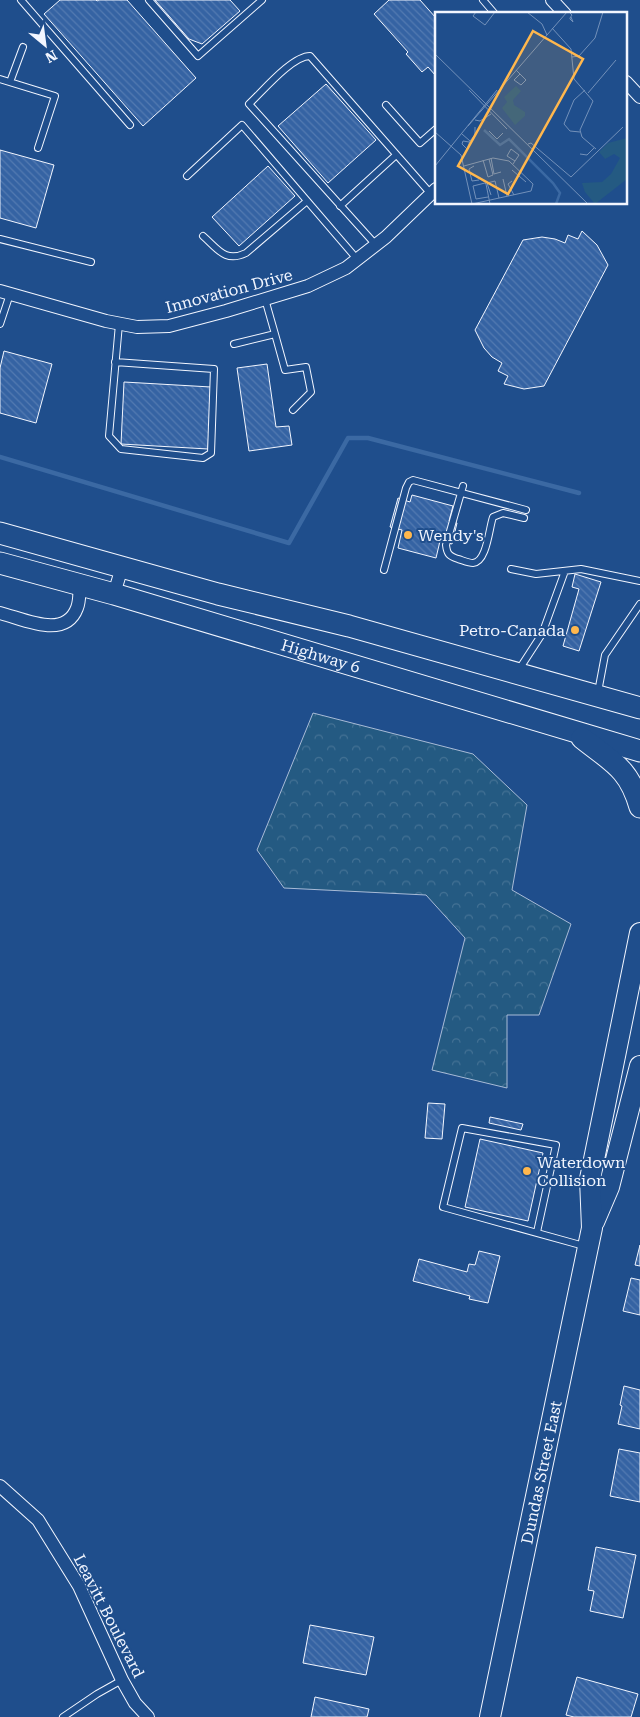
<svg xmlns="http://www.w3.org/2000/svg" width="640" height="1717" viewBox="0 0 640 1717" font-family="'Roboto Serif',serif">
<style>
.forest{fill:url(#forest-crowns);stroke:#a8bbd7}
.lines{fill:none;stroke-linecap:round;stroke-linejoin:round}
.stream{stroke:#3b69a3;stroke-width:4.5}
.building{fill:url(#building-back-hatch);stroke:#f2f6ff}
.service-casing{stroke:#f2f6ff;stroke-width:8}
.minor-casing{stroke:#f2f6ff;stroke-width:14}
.primary-casing{stroke:#f2f6ff;stroke-width:22}
.trunk-casing{stroke:#f2f6ff;stroke-width:23}
.service{stroke:#1f4e8c;stroke-width:6}
.minor{stroke:#1f4e8c;stroke-width:12}
.primary{stroke:#1f4e8c;stroke-width:20}
.trunk{stroke:#1f4e8c;stroke-width:21}
.poi-dot{fill:#ffb74d;stroke:#1f4e8c;stroke-width:2}
.labels{text-anchor:middle;dominant-baseline:central;stroke-width:4;stroke-linejoin:round;paint-order:stroke}
.street-label{font-size:16px;fill:#f2f6ff;stroke:#1f4e8c}
.poi-label{font-size:16px;fill:#f2f6ff;stroke:#1f4e8c;text-anchor:start}
.inset-river{fill:none;stroke:#3b69a3;stroke-width:2.5}
.inset-road{fill:none;stroke:#7391ba;stroke-width:1}
.view{fill:#ffb74d;fill-opacity:0.15;stroke:#ffb74d;stroke-width:2.5}
.inset-edge{fill:none;stroke:#f2f6ff;stroke-width:2.5}
</style>
<defs>
<pattern id="forest-crowns" width="20" height="18" patternUnits="userSpaceOnUse" patternTransform="scale(1.25)"><rect width="20" height="18" fill="#245a82"/><path d="M2 6a3 3 0 1 1 6 0M12 15a3 3 0 1 1 6 0" fill="none" stroke="#447295"/></pattern>
<pattern id="building-back-hatch" width="6" height="6" patternUnits="userSpaceOnUse" patternTransform="scale(1.25)"><rect width="6" height="6" fill="#3563a3"/><path d="M-1 5l2 2M0 0l6 6M5-1l2 2" fill="none" stroke="#537ab1"/></pattern>
</defs>
<rect width="100%" height="100%" fill="#1f4e8c"/>
<!-- forest -->
<path class="forest" d="M313,713L473,754L527,805L512,890L571,924L539,1015H507V1088L432,1070L465,938L426,895L284,888L257,850Z"/>
<g class="lines">
<!-- stream -->
<path class="stream" d="M0,457L289,543L348,438H368L579,493"/>
</g>
<!-- building -->
<path class="building" d="M60,0H96L97,1L99,0H127L196,78L143,126L44,14Z
M155,0H230L240,11L202,44L189,39Z
M389,0H420L436,18V76L428,67L422,72L406,54L408,52L374,14Z
M326,84L376,140L328,183L278,126Z
M0,150L54,165L36,228L0,218Z
M268,166L295,196L239,246L212,217Z
M582,231L597,245L608,265L544,386L524,389L504,384L508,376L498,371L502,363L492,357L484,348L475,330L523,240L542,237L555,239L565,243L568,235L578,239Z
M4,351L52,364L36,423L0,413V368Z
M267,364L276,427L289,426L292,445L249,451L237,368Z
M124,382L211,387L208,449L121,444Z
M412,495L453,506L449,521L457,523L452,544L440,541L436,558L398,548L402,530L390,527L398,498L410,502Z
M575,574L601,582L579,651L563,646L579,589L572,587Z
M428,1103L445,1104L442,1139L425,1138Z
M490,1117L523,1124L521,1130L489,1123Z
M480,1139L543,1153L528,1221L465,1207Z
M640,1245V1266L635,1265Z
M479,1251L500,1256L488,1303L469,1299L470,1296L413,1281L419,1259L467,1272L469,1264L475,1265Z
M631,1278L640,1280V1315L623,1311Z
M624,1386L640,1390V1429L618,1424L622,1406L620,1405Z
M619,1449L640,1453V1502L610,1496Z
M596,1547L636,1555L623,1618L590,1611L594,1591L588,1590Z
M310,1625L374,1637L366,1675L303,1663Z
M577,1677L638,1694L631,1717H574L566,1715Z
M315,1697L369,1709L367,1717H311Z"/>
<g class="lines">
<!-- service casing -->
<g class="service-casing">
<path id="service" d="M21,0L130,125
M149,0L198,56L262,0
M483,0L495,14
M0,79L55,96L38,148
M10,82L23,47
M386,105L420,143L436,129
M187,176L242,125L357,259
M340,206L396,155
M203,236C218,249 225,263 246,253L307,201
M0,239L91,262
M376,245L249,104C263,91 292,56 310,56L431,194
M0,324L10,294
M275,334L285,370L306,367L311,392L293,410
M234,344L275,334L265,299
M115,362L214,369L211,453L203,458L121,449L109,436L119,324
M463,486L446,545C447,554 449,556 458,559C462,560 468,563 473,563C487,562 489,528 493,517L503,513L524,518
M511,569L536,574L581,569L640,581
M384,570L406,488L409,482L413,480L526,510
M518,671L542,634L565,571
M598,692L605,655L640,604
M537,1232L556,1145L462,1128L443,1207L584,1246
M63,1717L97,1694L122,1680"/>
</g>
<!-- minor casing -->
<g class="minor-casing">
<path id="minor" d="M552,0L565,14
M626,82L640,97
M0,291L106,321L137,327L169,326L226,311L308,286L346,268L386,237L436,189
M114,594L122,567
M0,613C24,619 65,640 77,608C80,601 79,592 80,584
M0,1486L38,1520L79,1586L122,1680L135,1703L148,1717"/>
</g>
<!-- primary casing -->
<g class="primary-casing">
<g id="primary">
<path d="M594,1222L609,1187L640,1066"/>
<path id="s1" d="M490,1717L588,1247L592,1228L590,1179L640,933"/>
</g>
</g>
<!-- trunk casing -->
<g class="trunk-casing">
<g id="trunk">
<path d="M0,533L218,594L349,626L640,708"/>
<path id="s2" d="M0,563L114,594L640,751"/>
<path d="M582,738C612,762 629,768 640,807"/>
</g>
</g>
<!-- service -->
<use href="#service" class="service"/>
<!-- minor -->
<use href="#minor" class="minor"/>
<!-- primary -->
<use href="#primary" class="primary"/>
<!-- trunk -->
<use href="#trunk" class="trunk"/>
</g>
<!-- markers -->
<g class="poi-dot">
<circle cx="408" cy="535" r="5"/>
<circle cx="575" cy="630" r="5"/>
<circle cx="527" cy="1171" r="5"/>
</g>
<g class="labels">
<!-- street labels -->
<g class="street-label">
<text transform="translate(229 291) rotate(-15)">Innovation Drive</text>
<text stroke="none"><textPath href="#s2" startOffset="334">Highway 6</textPath></text>
<text stroke="none"><textPath href="#s1" startOffset="250">Dundas Street East</textPath></text>
<text transform="translate(109 1616) rotate(63)">Leavitt Boulevard</text>
</g>
<!-- poi labels -->
<g class="poi-label">
<text x="418" y="535">Wendy's</text>
<text x="565" y="630" text-anchor="end">Petro-Canada</text>
<text x="537" y="1162">Waterdown<tspan x="537" dy="18">Collision</tspan></text>
</g>
</g>
<!-- overview -->
<g transform="translate(435 12)">
<rect width="192" height="192" fill="#1f4e8c"/>
<path d="M81,74L86,79L78,88L79,93L90,100V104L80,113L67,96L72,90L69,85ZM192,126V167L160,192L150,180L147,171L167,170L176,162L185,146L179,142L170,147L164,140L173,131Z" fill="#245a82"/>
<path class="inset-river" d="M49,118L65,133L74,127L118,171L125,181L121,192"/>
<path class="inset-road" d="M41,0L38,4L50,13L60,0M92,0L107,12L112,23M134,0L137,3L135,6V7L138,10L136,5M117,16L136,37L139,67L158,89L145,118L147,125L161,137M0,42L153,192M137,45L144,44L160,26L168,0M81,58L91,68L86,73L79,68L85,62M34,78L72,117M153,81L181,48M40,108L45,109L56,102M33,114L132,0M54,119L62,127L68,121M0,120L26,143L37,192M145,120L135,119L129,112L139,88L150,78M27,122L35,129L40,123V115M34,130L28,129L27,132L32,137L35,129M93,132L96,131L136,165L188,115M145,142L152,143L159,136M56,146L59,162L66,160M48,148L53,165L58,163L54,147M78,152L84,143L76,137L72,144L80,149M0,154L62,78M29,154L58,146L74,149L98,172L96,179L37,192M39,154L34,157L37,169L44,168M77,158L91,170M68,167L72,184M77,169L73,172L79,183M56,183L52,171L60,169L64,186M53,185L41,187L38,174L50,171L51,172L55,192"/>
<path class="view" d="M98,19L148,47L73,182L23,154Z"/>
<rect width="192" height="192" class="inset-edge"/>
</g>
<!-- north arrow -->
<g transform="translate(45 45) rotate(151)" stroke="#1f4e8c" stroke-width="4" paint-order="stroke">
<path d="M0-4L9 19L0 12L-9 19Z" fill="#f2f6ff"/>
<text y="-8" font-size="14" font-weight="bold" text-anchor="middle" fill="#f2f6ff">N</text>
</g>
</svg>
